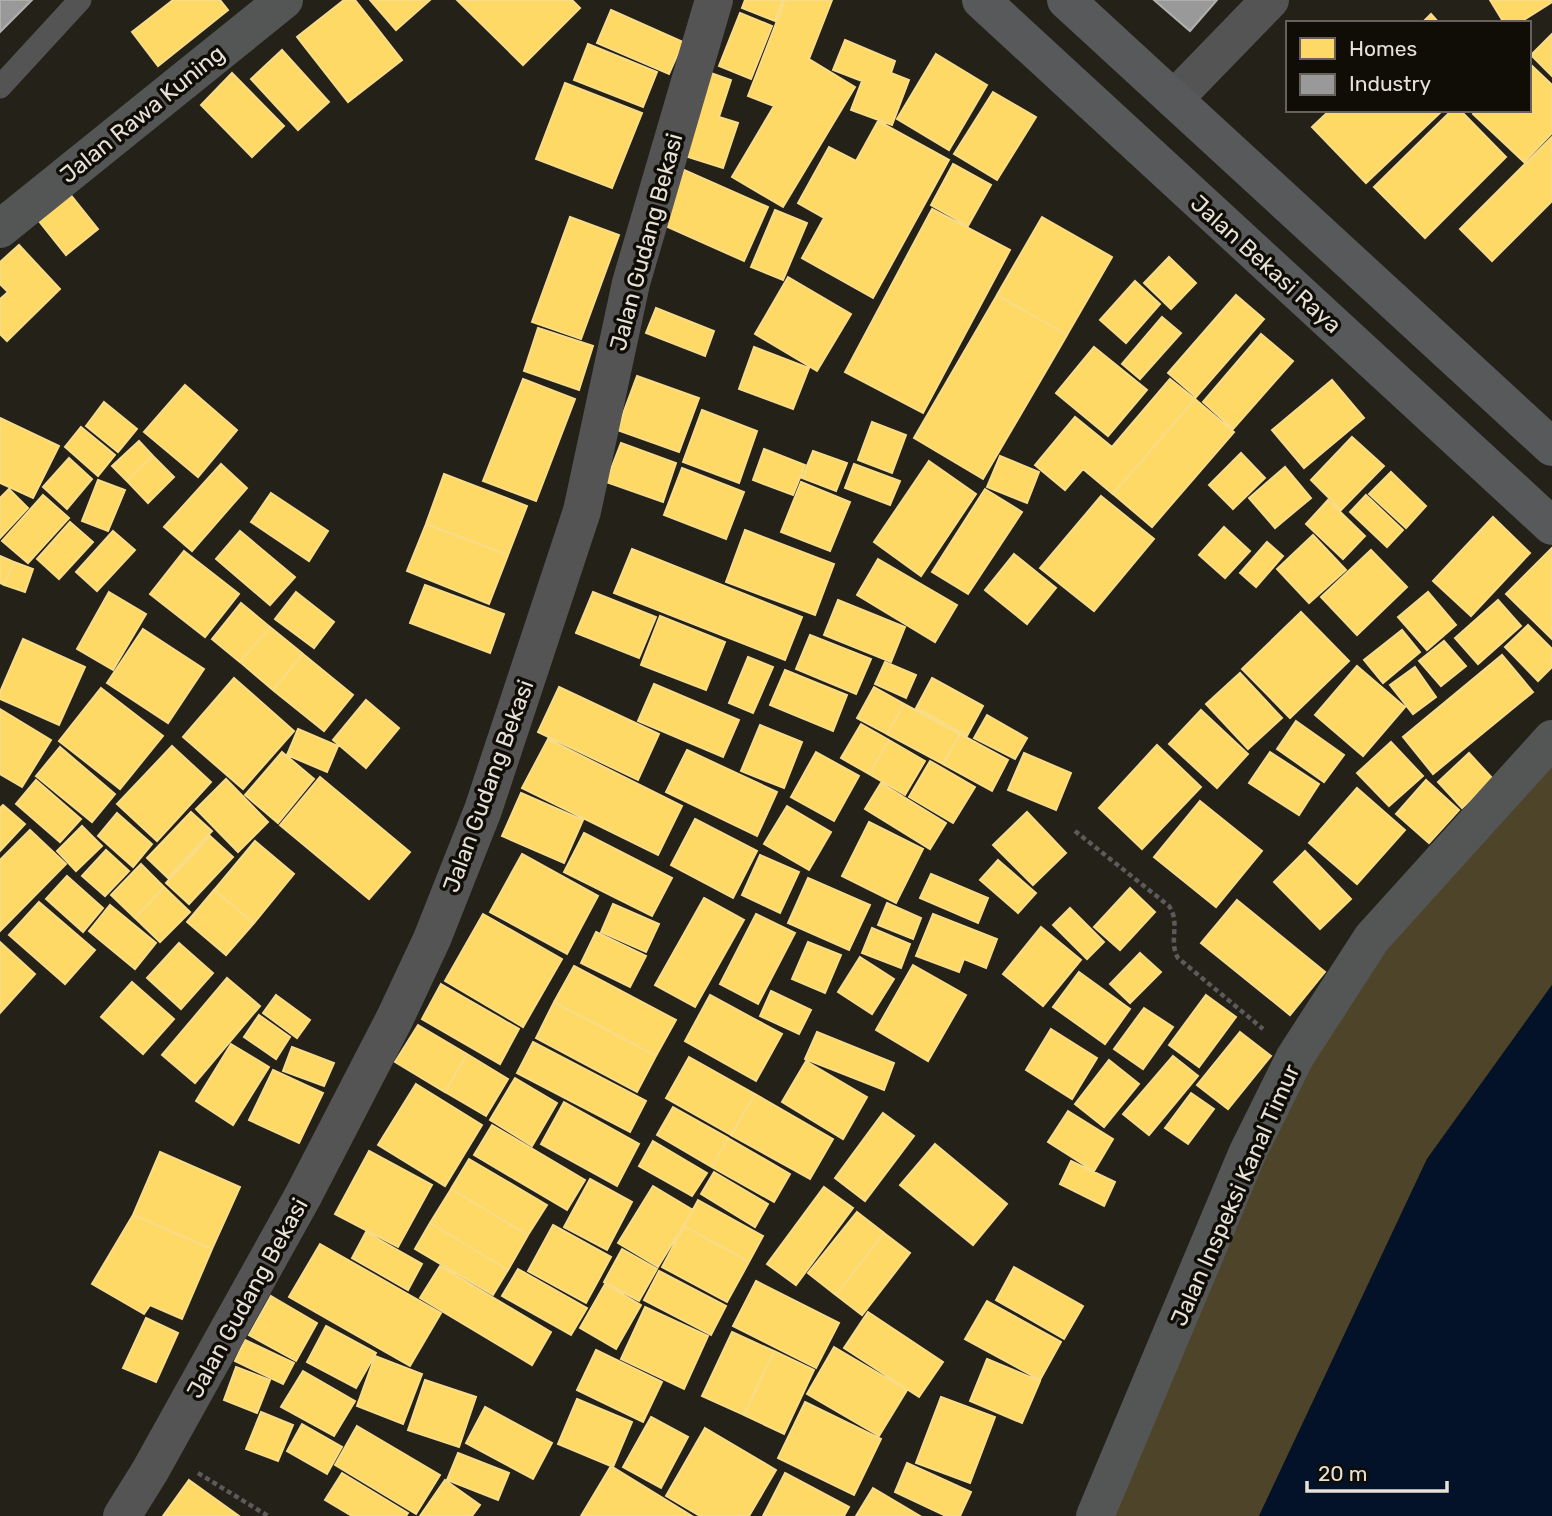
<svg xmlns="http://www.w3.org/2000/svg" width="1552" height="1516" viewBox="0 0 1552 1516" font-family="Rubik,sans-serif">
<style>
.green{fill:#4e442a}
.water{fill:#031229}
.homes{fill:#ffd966;stroke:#f8dc88;stroke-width:2}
.industry{fill:#999;stroke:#b0afac;stroke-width:2}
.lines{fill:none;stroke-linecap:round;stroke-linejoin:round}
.path{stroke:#5b5b5a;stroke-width:4.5;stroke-dasharray:5 3.5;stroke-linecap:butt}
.lane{stroke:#545454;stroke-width:23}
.street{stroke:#545454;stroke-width:38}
.secondary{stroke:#545656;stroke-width:38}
.highway{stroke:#58595a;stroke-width:38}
.labels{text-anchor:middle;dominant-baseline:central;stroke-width:7;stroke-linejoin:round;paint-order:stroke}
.street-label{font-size:23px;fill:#e6e2d8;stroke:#100d07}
</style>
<rect width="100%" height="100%" fill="#242119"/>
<!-- green -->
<path class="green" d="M1552,739V985L1427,1159L1259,1516H1095L1295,1057Z"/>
<!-- water -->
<path class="water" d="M1552,985V1516H1259L1427,1159Z"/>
<!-- homes -->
<path class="homes" d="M173,0H220L228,10L158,66L132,32Z
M344,0H355L402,60L348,102L297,37Z
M370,0H430L396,30Z
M457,0H572L580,8L523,65Z
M745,0H783L775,21L742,8Z
M785,0H832L809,59L855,87L783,207L732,177L774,106L748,96Z
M1490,0H1552V2L1519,23H1504Z
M611,10L683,42L669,74L597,43Z
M740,13L772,26L751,79L719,66Z
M1431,14L1439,23H1422Z
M1552,34V76L1531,55Z
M845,40L895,61L891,73L909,80L892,125L851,110L862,81L833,70Z
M588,44L657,72L643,107L574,80Z
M282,50L329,102L298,130L251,79Z
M936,54L987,85L949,150L897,119Z
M1529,63L1552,85V133L1524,162L1473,114L1477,110H1529Z
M705,71L731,80L719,117L738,123L723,168L679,154Z
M232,73L284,126L252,157L201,105Z
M565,83L642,113L612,188L536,159Z
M993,92L1036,117L997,180L954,154Z
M1330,110H1443L1366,183L1312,127Z
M1452,110H1460L1506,157L1425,238L1374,187Z
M878,121L949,160L873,298L802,258L824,218L798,203L829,147L856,161Z
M1552,137V201L1492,261L1460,229Z
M953,164L991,185L968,226L931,205Z
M684,170L768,207L744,261L661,224Z
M70,194L98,229L66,255L38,220Z
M932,209L1010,250L923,413L845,372Z
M775,210L807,223L783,280L751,267Z
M570,217L619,235L581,339L532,322Z
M1042,217L1112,257L1067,335L997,295Z
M19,245L60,289L7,341L0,334V299L8,292L0,284V262Z
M1169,257L1196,283L1171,309L1144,283Z
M788,277L851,314L817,371L755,334Z
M1135,281L1160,304L1126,343L1100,320Z
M997,295L1067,335L983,479L914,438Z
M1236,295L1264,319L1196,397L1168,373Z
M656,308L714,331L705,356L646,333Z
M1162,317L1181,333L1140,379L1122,364Z
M538,328L593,346L579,390L524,371Z
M1261,334L1293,361L1233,429L1203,402Z
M754,347L809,368L793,409L739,389Z
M1094,347L1147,390L1108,436L1056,393Z
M637,376L699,398L679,452L617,430Z
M523,379L575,399L536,501L483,481Z
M1170,379L1195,399L1113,494L1083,469L1065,490L1035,465L1075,417L1112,447Z
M1332,380L1364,418L1304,468L1272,430Z
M185,385L237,430L198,477L144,432Z
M1195,399L1234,432L1152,527L1113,494Z
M104,402L137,429L118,452L86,426Z
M702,410L757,431L739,483L683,462Z
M0,418L59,446L33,498L0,483Z
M872,422L906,435L892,473L858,460Z
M81,427L115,455L98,476L65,447Z
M1352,437L1384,466L1341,510L1311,480Z
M139,441L153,456L127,481L112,466Z
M621,443L676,463L663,502L606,482Z
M764,449L805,465L793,495L753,480Z
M813,451L847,463L836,491L802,478Z
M1241,453L1265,478L1233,509L1209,485Z
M153,456L174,477L148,503L127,481Z
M1000,456L1039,472L1027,503L987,487Z
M69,458L92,479L67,509L43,487Z
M929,461L976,494L921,576L874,542Z
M221,464L247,488L192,551L164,527Z
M854,464L900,481L890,505L845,488Z
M1285,467L1311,498L1275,528L1249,498Z
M682,468L744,492L726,539L664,515Z
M1391,472L1426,506L1406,528L1369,494Z
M444,474L527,506L508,555L426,524Z
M98,480L125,490L108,531L82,521Z
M801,482L850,502L830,551L781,532Z
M9,489L28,508L0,538V498Z
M985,489L1022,512L968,594L932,572Z
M271,493L328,531L309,561L251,522Z
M43,495L69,518L28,563L2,541Z
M1366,495L1403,530L1387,547L1350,512Z
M1101,496L1154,539L1094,611L1040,568Z
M1328,500L1365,536L1343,559L1306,524Z
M1493,517L1530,553L1471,616L1433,581Z
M70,522L93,542L59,579L37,559Z
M426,524L508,555L489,604L407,571Z
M1224,527L1250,551L1225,578L1199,555Z
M745,530L834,564L815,615L726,582Z
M113,531L135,550L97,591L76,572Z
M240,531L295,577L270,605L216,559Z
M1313,535L1346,570L1309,603L1277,569Z
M1267,542L1283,556L1256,587L1240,573Z
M1552,548V639L1506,594Z
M632,549L802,617L785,660L614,593Z
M1371,550L1407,587L1357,635L1321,597Z
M184,551L239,594L205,637L150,594Z
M1014,554L1056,588L1027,624L985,590Z
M0,556L14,562L4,585L0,583Z
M878,559L957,605L935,642L857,595Z
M14,562L33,569L25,592L4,585Z
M425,585L504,614L490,653L410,623Z
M109,592L146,614L113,670L77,649Z
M296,592L334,622L314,648L275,619Z
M593,592L656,617L639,658L576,633Z
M1428,592L1456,625L1427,650L1398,617Z
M838,600L905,627L891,662L824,635Z
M1498,600L1521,626L1478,664L1455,638Z
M241,603L270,627L240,662L212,639Z
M1301,612L1349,661L1290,718L1242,669Z
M660,616L725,642L706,690L641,665Z
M1528,625L1552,649V667L1538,681L1505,647Z
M270,627L303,654L273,690L240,662Z
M143,629L204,669L168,723L107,683Z
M1402,630L1420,652L1383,683L1364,660Z
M810,635L871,659L856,694L796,669Z
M23,639L85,667L59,725L0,699V692Z
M1444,641L1466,666L1441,686L1419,661Z
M303,654L353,695L324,731L273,690Z
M1502,655L1533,692L1433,774L1403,737Z
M748,657L773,667L753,713L729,703Z
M885,662L916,675L906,698L875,684Z
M1357,666L1405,707L1363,756L1315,715Z
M1415,667L1436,697L1413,714L1390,685Z
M785,670L847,695L833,731L770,705Z
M1240,673L1282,718L1248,749L1206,704Z
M234,678L294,731L243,789L183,737Z
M932,678L983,706L967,736L916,708Z
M654,684L739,720L723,757L638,721Z
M559,687L659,734L638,780L538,732Z
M874,687L904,704L887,734L857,718Z
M101,688L163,736L120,789L59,741Z
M366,700L399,728L366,768L333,740Z
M904,704L960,734L943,764L887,734Z
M0,709L51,740L22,787L0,774Z
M1201,710L1248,754L1217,788L1169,744Z
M987,715L1027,738L1015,759L974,738Z
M1296,721L1344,755L1324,782L1277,749Z
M861,724L889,740L869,774L841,758Z
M760,725L802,742L784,788L741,771Z
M298,729L338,746L327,772L287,755Z
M960,734L1008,760L992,791L943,764Z
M548,739L682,806L658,855L522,788Z
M889,740L925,761L905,795L869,774Z
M1391,742L1423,776L1389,806L1357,773Z
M1157,745L1201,787L1142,849L1099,808Z
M172,746L211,782L157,841L117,804Z
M60,747L115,794L92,822L36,776Z
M687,750L777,792L757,836L666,792Z
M282,752L314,779L278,823L245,795Z
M816,752L859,776L834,821L791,797Z
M1270,752L1319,784L1299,815L1249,783Z
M1024,753L1071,773L1056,810L1008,790Z
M1469,753L1493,779L1462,808L1438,782Z
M930,761L975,787L953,823L909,797Z
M320,777L410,852L369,899L280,825Z
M226,779L268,822L238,852L196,809Z
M36,780L81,819L60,842L16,804Z
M1426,780L1459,810L1429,843L1396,814Z
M881,783L946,823L930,849L865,809Z
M1357,788L1405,830L1357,884L1309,843Z
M521,793L583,820L564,863L502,836Z
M1200,801L1262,851L1216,907L1154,857Z
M3,805L25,824L0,851V808Z
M787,806L831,832L809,870L764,844Z
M191,812L212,831L168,878L147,858Z
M1027,812L1066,853L1033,885L993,845Z
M117,813L152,844L133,867L98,836Z
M695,819L757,851L733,898L671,865Z
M869,822L923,849L896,903L842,876Z
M82,826L102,846L76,871L57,851Z
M30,830L66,864L0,931V860Z
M584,833L672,878L652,916L564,872Z
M210,836L233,857L189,904L166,883Z
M255,841L294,874L254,923L214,890Z
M106,850L129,871L105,896L82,876Z
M1305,851L1351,899L1320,929L1274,882Z
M522,854L598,896L567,954L490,912Z
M760,855L799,872L780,913L742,895Z
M998,860L1036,893L1018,913L980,880Z
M141,864L164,887L135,918L111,895Z
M931,874L988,898L978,923L920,898Z
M67,876L103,908L83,932L46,899Z
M808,878L870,905L849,950L788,923Z
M164,887L190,912L160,942L135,918Z
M1130,888L1155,912L1120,950L1094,927Z
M214,890L254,923L226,955L187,922Z
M704,898L744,920L695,1007L655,985Z
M1237,900L1325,972L1290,1015L1201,943Z
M39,902L95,950L65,984L9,935Z
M887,903L921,918L913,939L878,925Z
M613,904L659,924L646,952L601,932Z
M110,905L156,943L135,969L89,931Z
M1070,908L1104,942L1087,959L1053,925Z
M483,914L562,959L523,1027L445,981Z
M756,914L795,933L758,1004L720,984Z
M933,914L997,939L986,968L964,959L959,972L916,956Z
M1041,927L1081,960L1043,1006L1003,974Z
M872,928L910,944L901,968L862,953Z
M596,932L646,956L630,987L581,963Z
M0,942L35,974L0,1013Z
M808,942L841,955L825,993L792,979Z
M179,943L213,973L181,1009L147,978Z
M1140,953L1161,972L1130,1003L1110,984Z
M860,957L894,979L872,1014L838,992Z
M913,965L966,995L928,1061L876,1030Z
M574,966L676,1020L656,1056L554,1002Z
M1079,972L1130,1009L1105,1044L1053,1007Z
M227,978L260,1006L195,1083L162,1055Z
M132,982L174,1019L143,1054L101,1017Z
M441,984L519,1029L500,1064L422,1019Z
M771,991L811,1010L799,1034L760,1016Z
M276,995L310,1020L297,1038L263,1013Z
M710,995L782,1034L756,1081L685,1041Z
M1206,995L1236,1017L1199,1067L1169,1045Z
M554,1002L656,1056L637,1092L536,1038Z
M1144,1008L1173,1027L1143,1069L1114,1049Z
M259,1015L290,1037L276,1059L244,1037Z
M418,1025L467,1054L445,1092L395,1062Z
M1051,1029L1097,1058L1072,1099L1026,1070Z
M817,1032L894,1063L884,1090L805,1059Z
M1240,1032L1271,1056L1228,1109L1197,1085Z
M533,1042L646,1101L630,1132L517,1073Z
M231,1044L269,1067L233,1125L196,1101Z
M292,1047L334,1063L324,1086L283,1071Z
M467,1054L508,1079L486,1116L445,1092Z
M1173,1056L1198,1076L1149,1135L1123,1114Z
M689,1057L755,1094L731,1135L666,1098Z
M1109,1060L1139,1084L1104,1127L1075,1104Z
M806,1061L867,1097L843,1139L782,1102Z
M273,1070L323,1093L299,1143L249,1120Z
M515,1078L557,1103L532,1146L490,1120Z
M416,1084L482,1125L445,1186L378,1145Z
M1191,1093L1214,1109L1188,1144L1165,1128Z
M755,1094L833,1139L810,1179L731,1135Z
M564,1102L639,1144L617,1186L541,1144Z
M673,1107L728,1138L712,1167L657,1135Z
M1068,1111L1113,1139L1094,1171L1048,1142Z
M883,1113L914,1136L865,1201L835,1178Z
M492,1125L585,1180L567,1210L474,1155Z
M728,1138L790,1174L774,1202L712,1167Z
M653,1141L707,1173L692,1196L639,1166Z
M935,1144L1007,1204L973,1245L900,1185Z
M369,1151L432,1185L398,1247L335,1214Z
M160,1152L240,1187L212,1249L133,1215Z
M469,1159L547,1205L528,1235L451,1189Z
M1071,1161L1115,1182L1104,1206L1060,1184Z
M714,1172L768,1204L755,1227L701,1194Z
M590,1179L632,1202L607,1250L564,1227Z
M653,1186L693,1210L658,1267L618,1243Z
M824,1187L853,1208L796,1285L767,1264Z
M451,1189L528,1235L508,1270L430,1223Z
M698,1200L763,1236L749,1262L684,1226Z
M857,1212L884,1233L836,1295L808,1273Z
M133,1215L212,1249L182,1319L150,1305L144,1314L92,1284Z
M430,1223L508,1270L493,1295L415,1249Z
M553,1225L611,1257L586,1303L528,1271Z
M684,1226L749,1262L727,1302L662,1267Z
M366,1232L422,1264L408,1290L352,1258Z
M884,1233L910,1253L862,1315L836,1295Z
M320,1244L441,1313L410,1366L289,1297Z
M622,1249L657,1269L639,1301L604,1282Z
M440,1266L551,1332L532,1365L420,1298Z
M1014,1267L1083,1306L1064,1339L996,1300Z
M518,1269L587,1308L571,1335L502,1296Z
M659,1271L726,1306L711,1335L644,1300Z
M756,1281L839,1323L816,1368L733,1326Z
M605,1284L641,1305L616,1349L580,1328Z
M271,1296L317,1323L296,1361L249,1335Z
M987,1301L1061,1342L1040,1380L965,1339Z
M645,1307L708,1336L684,1389L621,1359Z
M868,1312L943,1362L919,1397L844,1348Z
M146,1318L178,1333L156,1382L123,1368Z
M326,1326L376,1353L356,1388L307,1362Z
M732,1332L774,1351L744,1415L702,1396Z
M245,1340L294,1363L283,1384L235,1361Z
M834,1347L907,1390L879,1436L807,1394Z
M596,1350L662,1382L643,1422L577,1390Z
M774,1351L814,1370L784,1434L744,1415Z
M375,1356L422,1374L403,1424L357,1406Z
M987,1359L1040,1381L1022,1423L970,1401Z
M236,1367L270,1380L257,1413L224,1400Z
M303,1371L355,1401L334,1436L281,1407Z
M425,1380L476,1397L459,1447L408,1430Z
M941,1397L995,1417L970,1483L916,1463Z
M577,1399L632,1422L613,1467L558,1444Z
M805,1402L881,1439L854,1495L778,1458Z
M485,1407L552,1443L533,1479L466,1443Z
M261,1412L293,1425L278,1461L246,1449Z
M651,1417L688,1437L661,1488L623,1467Z
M302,1424L342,1447L327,1474L287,1451Z
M357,1426L440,1475L416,1514L335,1465Z
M705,1428L776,1470L749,1516H700L666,1496Z
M458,1453L509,1473L498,1500L447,1480Z
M907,1463L971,1492L960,1516H946L895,1492Z
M611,1466L692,1516H581Z
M342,1473L408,1513L406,1516H352L325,1500Z
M785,1473L849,1507L844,1516H763Z
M189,1480L239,1516H163Z
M445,1480L480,1505L472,1516H420Z
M873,1488L920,1516H856Z"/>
<!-- industry -->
<path class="industry" d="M0,0H32L0,32Z
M1154,0H1217L1190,31Z"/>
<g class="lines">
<!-- path -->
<path class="path" d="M1075,831L1169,906C1181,923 1168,941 1178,958L1263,1029
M198,1473L268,1516"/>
<!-- lane -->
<path class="lane" d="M0,87L80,0"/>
<!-- street -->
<path class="street" d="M1174,99L1270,0
M122,1516L150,1471L303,1196L395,1018L432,939L483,810L582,511L631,283L714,0"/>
<!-- secondary -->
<path class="secondary" d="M0,229L284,0
M1095,1516L1247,1154L1295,1057L1372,938L1552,739"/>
<!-- highway -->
<path class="highway" d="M981,0L1552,526
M1066,0L1552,447"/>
</g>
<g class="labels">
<!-- street labels -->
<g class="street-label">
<text transform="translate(142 114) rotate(-39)">Jalan Rawa Kuning</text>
<text transform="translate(646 242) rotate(-75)">Jalan Gudang Bekasi</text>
<text transform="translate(1266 264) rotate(42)">Jalan Bekasi Raya</text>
<text transform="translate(488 786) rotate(-70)">Jalan Gudang Bekasi</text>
<text transform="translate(1235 1195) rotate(-66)">Jalan Inspeksi Kanal Timur</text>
<text transform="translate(247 1298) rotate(-61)">Jalan Gudang Bekasi</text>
</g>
</g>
<!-- legend -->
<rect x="1286" y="21" width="245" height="91" fill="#100d07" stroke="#66625b" stroke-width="2"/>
<rect x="1300" y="38" width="35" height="21" fill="#ffd966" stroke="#66625b" stroke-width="2"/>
<text x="1349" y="56" font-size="21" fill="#e6e2d8">Homes</text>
<rect x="1300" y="74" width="35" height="21" fill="#999999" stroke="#66625b" stroke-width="2"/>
<text x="1349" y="91" font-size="21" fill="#e6e2d8">Industry</text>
<!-- scale -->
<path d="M1307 1481v10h140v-10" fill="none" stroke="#e6e2d8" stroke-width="3.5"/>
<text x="1318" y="1481" font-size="21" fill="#e6e2d8" stroke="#100d07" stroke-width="5" paint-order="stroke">20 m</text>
</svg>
